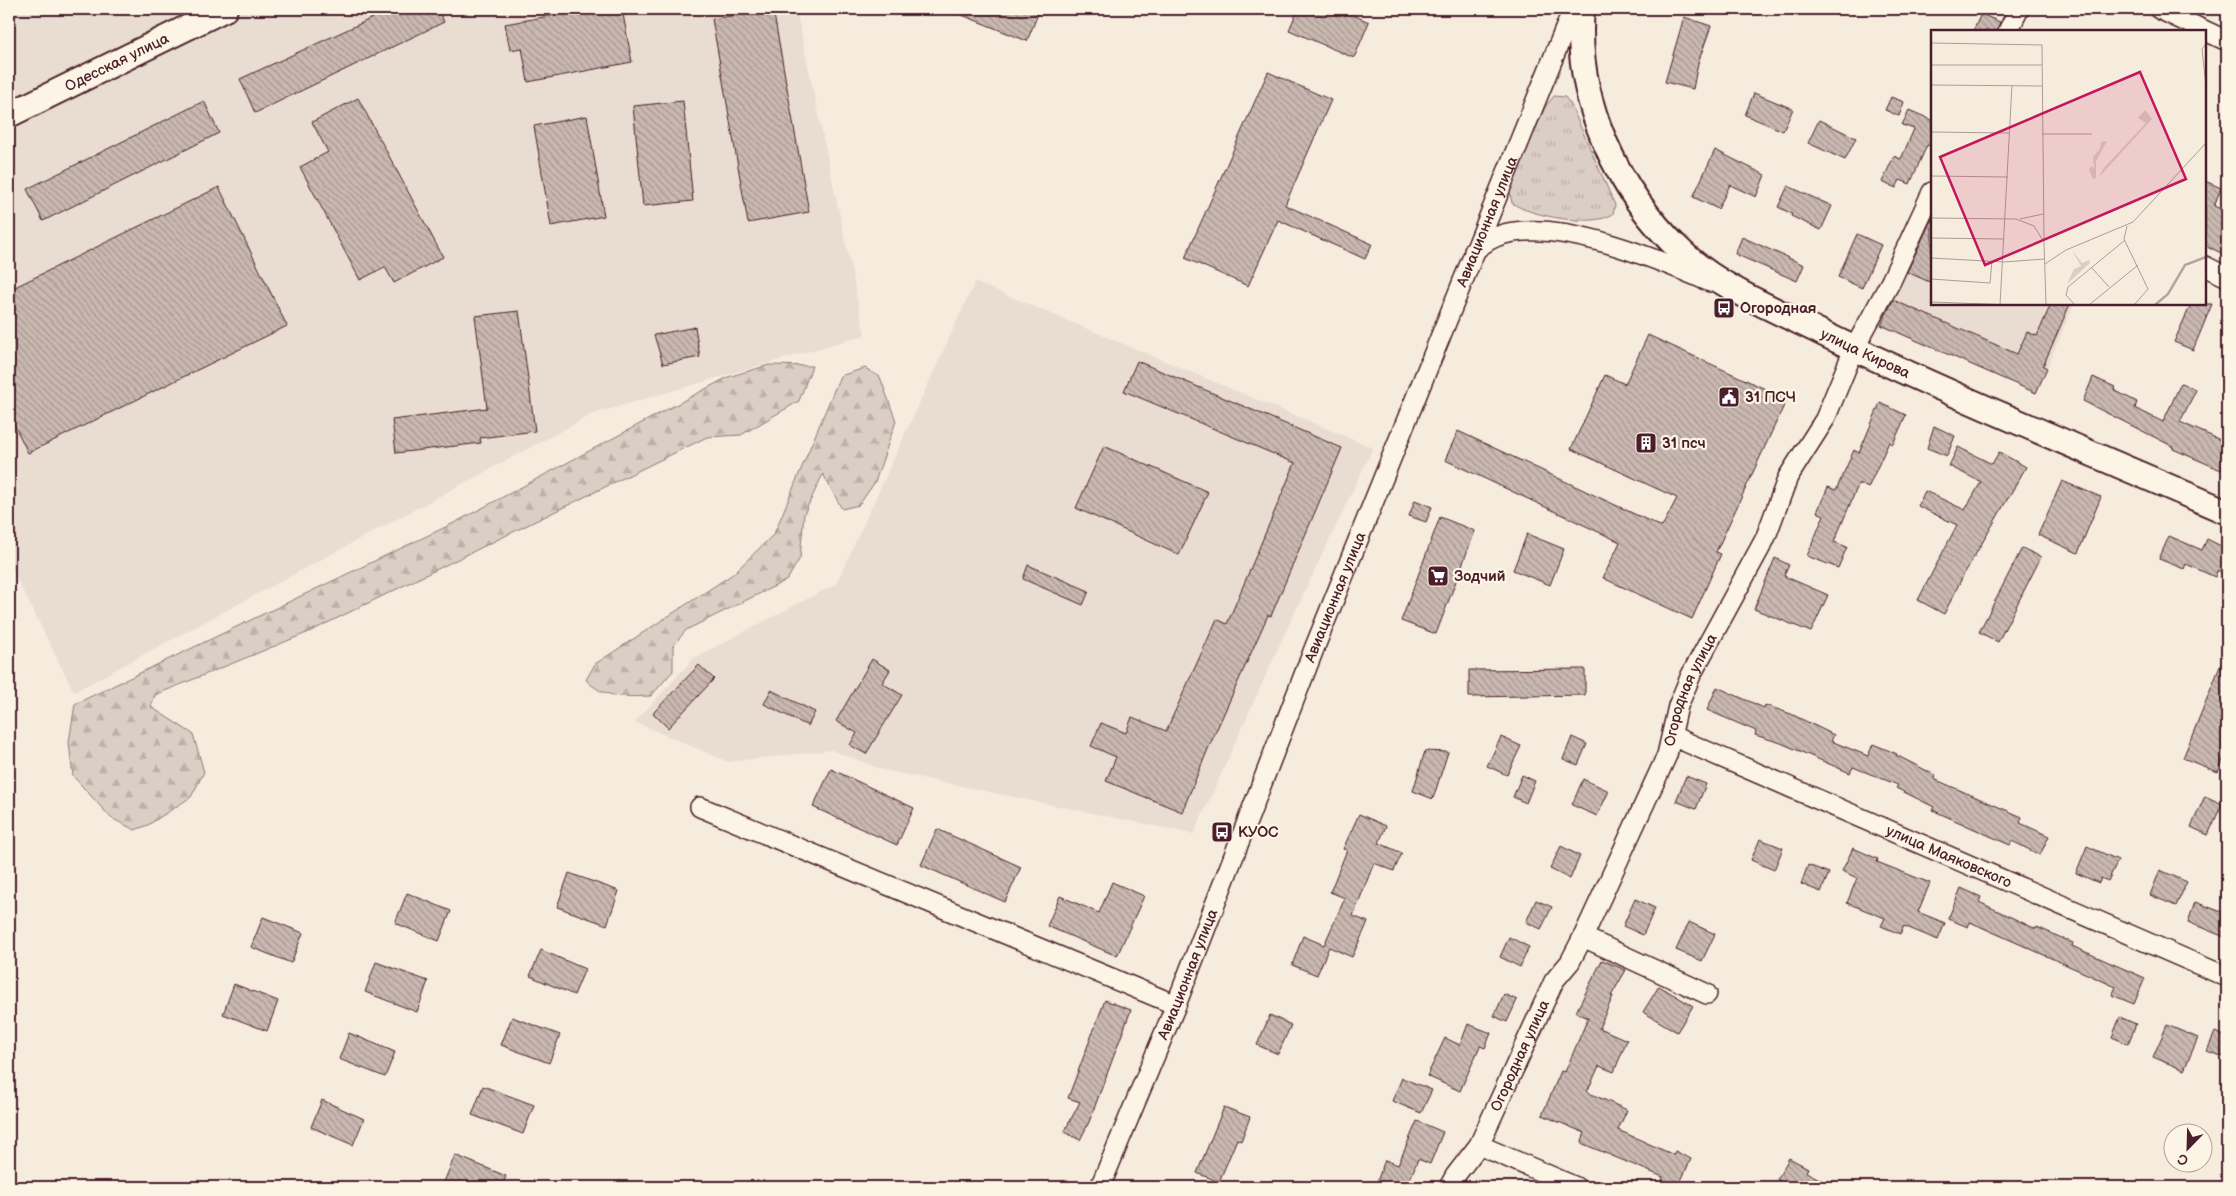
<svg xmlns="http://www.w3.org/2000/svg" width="2236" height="1196" viewBox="0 0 2236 1196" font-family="'Balsamiq Sans',sans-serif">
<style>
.built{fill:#e8ddd0}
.grass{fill:url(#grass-tufts);stroke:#927678}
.forest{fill:url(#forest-firs);stroke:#927678}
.building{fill:url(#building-back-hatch);stroke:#4a1f2b}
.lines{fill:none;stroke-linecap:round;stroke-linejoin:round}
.minor-casing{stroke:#4a1f2b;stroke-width:22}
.major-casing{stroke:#4a1f2b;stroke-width:28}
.minor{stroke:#fcf5e5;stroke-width:19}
.major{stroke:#fcf5e5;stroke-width:24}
.labels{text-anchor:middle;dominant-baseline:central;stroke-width:4.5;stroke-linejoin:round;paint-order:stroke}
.street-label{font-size:15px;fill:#4a1f2b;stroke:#fcf5e5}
.poi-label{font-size:15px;font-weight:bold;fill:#4a1f2b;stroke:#fcf5e5;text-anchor:start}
.inset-river{fill:none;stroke:#b8a39e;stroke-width:2.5}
.inset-road{fill:none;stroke:#b19a96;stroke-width:1}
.view{fill:#c2185b;fill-opacity:0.15;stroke:#c2185b;stroke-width:2.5}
.inset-edge{fill:none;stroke:#4a1f2b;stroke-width:2.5}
</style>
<defs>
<pattern id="grass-tufts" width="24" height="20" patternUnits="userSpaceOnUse" patternTransform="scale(1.25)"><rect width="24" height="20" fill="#dbcec4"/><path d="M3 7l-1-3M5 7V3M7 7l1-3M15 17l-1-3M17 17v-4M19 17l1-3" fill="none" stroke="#bdb0a9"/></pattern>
<pattern id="forest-firs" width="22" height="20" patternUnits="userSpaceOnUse" patternTransform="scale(1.25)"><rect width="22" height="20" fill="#dbcec4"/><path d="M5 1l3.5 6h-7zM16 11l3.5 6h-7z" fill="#bdb0a9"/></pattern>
<pattern id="building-back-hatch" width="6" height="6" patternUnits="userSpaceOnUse" patternTransform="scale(1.25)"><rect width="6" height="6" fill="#cab9b1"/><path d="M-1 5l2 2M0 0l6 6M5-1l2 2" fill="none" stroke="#a69690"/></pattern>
</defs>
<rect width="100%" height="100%" fill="#f5ecde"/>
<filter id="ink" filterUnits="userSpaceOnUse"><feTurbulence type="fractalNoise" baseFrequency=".02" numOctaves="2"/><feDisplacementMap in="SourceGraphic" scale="10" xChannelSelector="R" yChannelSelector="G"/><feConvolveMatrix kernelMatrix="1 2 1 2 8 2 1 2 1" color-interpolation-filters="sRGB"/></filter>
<g filter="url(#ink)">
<!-- built -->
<path class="built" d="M9,9H796L865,335L593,414L74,692L9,563Z
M1932,213V304H2074L2036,393L1881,325Z
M975,282L1373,448L1284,635L1194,834L883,770L831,750L728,762L635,722L694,658L836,584Z"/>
<!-- grass -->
<path class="grass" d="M1554,96L1565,97L1571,105L1615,205L1613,214C1594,228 1530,216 1512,203L1510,193L1512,183L1545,107Z"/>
<!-- forest -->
<path class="forest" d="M769,365L812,366L799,401L741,435L707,437L309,632L155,695L151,707L193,734L204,772L191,797L148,825L135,830L111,818L73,776L69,742L75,704L456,522L728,377Z
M865,368L880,377L896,421L875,482L859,505L842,509L823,474L804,514L800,558L787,580L686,630L673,646V671L651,696C627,697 604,699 586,680L595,664L733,574L774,534L840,376Z"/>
<!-- building -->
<path class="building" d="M392,9H438L444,22L255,113L240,79Z
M588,9H622L632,62L528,82L522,48L510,50L505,24Z
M773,9L809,212L748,223L712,19Z
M947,9H1040L1027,41Z
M1298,9H1339L1369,22L1354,58L1289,30Z
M1981,14L2000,22L1997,31H1973Z
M1684,17L1711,26L1698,63L1693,89L1665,82Z
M1268,72L1331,100L1285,205L1372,244L1365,259L1278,220L1248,286L1185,258Z
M1754,93L1793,109L1783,131L1745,115Z
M1891,97L1904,102L1899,116L1885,110Z
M358,98L443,257L394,283L385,267L360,280L300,167L328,152L312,122Z
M204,101L219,133L43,221L27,189Z
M683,101L693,201L643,206L633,106Z
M1909,110L1932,120V147L1927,145L1910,184L1900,180L1896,188L1882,182L1894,156L1901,159L1914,129L1902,125Z
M587,116L604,216L551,226L534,126Z
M1819,120L1856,138L1845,160L1808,143Z
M1715,150L1765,175L1756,197L1730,185L1718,209L1693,197Z
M2205,181L2221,188L2214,206L2227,212V256L2205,245Z
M1788,186L1832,206L1821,230L1791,216L1792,214L1778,207Z
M219,187L287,326L28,453L9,414V290Z
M1932,218V283L1907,272Z
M1857,234L1881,245L1862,288L1838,277Z
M1742,237L1804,265L1797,281L1735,254Z
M1893,300L2017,354L2027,332L2037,336L2051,304H2070L2043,366L2047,368L2036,393L1881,325Z
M2191,304H2212L2193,350L2174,342Z
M519,311L535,431L480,438L481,443L396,453L392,420L487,408L475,316Z
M695,327L700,357L663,364L654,335Z
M1648,335L1787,399L1716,552L1721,554L1692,619L1603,578L1620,542L1445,460L1458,431L1662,527L1677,498L1571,449L1605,375L1625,384Z
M1137,361L1342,448L1271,616L1268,615L1208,749L1182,812L1106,781L1116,757L1091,746L1101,723L1126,733L1132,717L1166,731L1217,619L1227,624L1295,463L1124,391Z
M2093,377L2115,387L2114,390L2137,402L2135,408L2163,422L2181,383L2196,390L2180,422L2227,443V456L2221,470L2173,449L2174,447L2083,401Z
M1880,403L1906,415L1893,444L1889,442L1868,488L1859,483L1834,542L1847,547L1838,568L1807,556L1824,515L1817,512L1828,487L1836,490L1854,450L1859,453Z
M1934,426L1955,436L1947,456L1927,448Z
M1104,446L1208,492L1179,555L1076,508Z
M1958,447L1992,464L1999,452L2026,467L1963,576L1944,614L1918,600L1957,525L1918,506L1925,491L1965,510L1981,482L1949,466Z
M2062,481L2101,497L2078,553L2038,535Z
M1415,500L1432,507L1426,522L1409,516Z
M1440,517L1475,531L1436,634L1401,621Z
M1527,534L1564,549L1550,585L1513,570Z
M2169,536L2202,550L2207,539L2227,549V560L2221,573L2217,571L2215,577L2186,564L2184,569L2159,559Z
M2022,548L2041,557L1998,642L1979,632Z
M1775,558L1789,565L1784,576L1828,595L1811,632L1754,609Z
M1028,565L1089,591L1083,605L1023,579Z
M2227,649V751L2218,772L2183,758Z
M872,659L890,670L882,683L902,695L866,754L850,745L857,733L836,721Z
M699,665L714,679L668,728L653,713Z
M1585,669V695L1469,697V670Z
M1717,687L1764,708L1765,705L1791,714L1834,735L1831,741L1868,756L1873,744L1897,754L1896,755L1935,775L1934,779L2022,817L2020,823L2049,836L2040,855L2012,841L2010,845L1932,810L1934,807L1896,788L1898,785L1853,767L1850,773L1781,743L1755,735L1756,731L1707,710Z
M771,690L815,712L808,726L764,704Z
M1501,737L1521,746L1507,775L1487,766Z
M1572,737L1587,744L1578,765L1563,759Z
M1425,751L1448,752L1433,799L1413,791Z
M831,769L914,808L897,845L813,807Z
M1522,775L1535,781L1526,803L1513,797Z
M1686,776L1706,784L1696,809L1676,801Z
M1583,779L1609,791L1597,816L1572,805Z
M2205,796L2222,804L2208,835L2191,827Z
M1359,814L1386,826L1379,843L1402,853L1394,871L1374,863L1353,916L1368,922L1352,957L1329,947L1317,975L1292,965L1303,936L1324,945L1345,898L1330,892L1347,850L1343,849Z
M937,829L1021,867L1005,902L921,865Z
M1760,839L1783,848L1774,870L1751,860Z
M1561,846L1580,856L1570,879L1550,869Z
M2087,846L2118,860L2108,881L2101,878L2099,883L2076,873Z
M1853,848L1878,859L1877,862L1930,883L1918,912L1945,923L1938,940L1904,926L1900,934L1881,926L1885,918L1847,903L1857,878L1842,871Z
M1808,865L1829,873L1821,892L1801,884Z
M2160,870L2187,882L2176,906L2150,895Z
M569,873L619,891L607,925L557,907Z
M1112,882L1144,896L1117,956L1047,926L1060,896L1099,913Z
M1961,888L1981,897L1979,902L2036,929L2037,927L2073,943L2072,946L2145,978L2134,1004L2112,995L2116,987L1970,922L1968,927L1948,919Z
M407,893L451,911L439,941L395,923Z
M1635,899L1655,908L1643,935L1623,926Z
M1536,900L1552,907L1541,929L1526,922Z
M2195,902L2227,914V938L2188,922Z
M263,917L303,933L291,963L251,947Z
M1689,922L1715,934L1702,961L1676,950Z
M1509,937L1529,947L1520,967L1500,957Z
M541,950L585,969L574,995L530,976Z
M1602,960L1626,970L1611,996H1613L1599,1028L1627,1040L1614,1072L1599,1066L1587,1092L1627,1110L1618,1130L1674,1155L1675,1151L1691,1159L1678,1187L1662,1180L1663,1177L1581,1143L1585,1133L1542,1115L1561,1071L1565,1072L1588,1018L1576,1012Z
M376,962L428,981L417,1012L365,992Z
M234,984L278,1001L267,1031L223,1014Z
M1659,986L1693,1006L1677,1032L1643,1012Z
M1504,994L1517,1000L1507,1022L1494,1016Z
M1105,1000L1131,1010L1089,1122L1080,1140L1064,1132L1080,1102L1068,1098Z
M1270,1015L1291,1025L1278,1054L1257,1045Z
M512,1017L560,1035L549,1063L501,1045Z
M2120,1017L2136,1024L2128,1044L2112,1037Z
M1468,1024L1491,1033L1485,1048L1480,1046L1460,1091L1427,1076L1445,1038L1460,1045Z
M2167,1025L2198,1038L2184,1070L2153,1057Z
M2215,1032L2227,1037V1058L2207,1051Z
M349,1033L395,1052L385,1077L339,1059Z
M1402,1078L1432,1090L1421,1113L1392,1101Z
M483,1086L534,1105L523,1134L472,1115Z
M322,1100L364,1119L353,1145L311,1127Z
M1224,1107L1250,1117L1241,1141L1237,1139L1219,1182L1197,1173Z
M1417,1121L1443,1132L1430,1164L1418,1159L1407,1187H1375L1385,1160L1398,1165Z
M455,1155L506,1176L502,1187H442Z
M1789,1158L1808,1168L1806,1172L1835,1187H1792L1777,1180Z"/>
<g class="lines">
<!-- minor casing -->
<g class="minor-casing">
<g id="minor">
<path d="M2159,9L2227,41"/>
<path d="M2008,31L2019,9"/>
<path d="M1474,251C1484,243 1492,237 1504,234C1562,219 1657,259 1710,282"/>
<path d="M2205,266L2227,277"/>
<path id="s1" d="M1672,736L2227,977"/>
<path d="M700,807L1176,1005"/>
<path d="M1583,937L1707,994"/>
<path d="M1479,1145L1576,1187"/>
<path id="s2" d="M1100,1187L1176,1005L1314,649L1573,9"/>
<path id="s3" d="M1449,1187L1455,1176L1479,1145L1554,981L1570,962L1583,937L1667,755L1678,706L1691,675L1765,539L1788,477L1825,419L1854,349L1891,281L1932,192"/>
</g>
</g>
<!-- major casing -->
<g class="major-casing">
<g id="major">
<path id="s4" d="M1582,9C1574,99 1617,192 1683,253C1720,288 1778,311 1824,334C1956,398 2093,453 2227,512"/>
<path id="s5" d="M9,115L225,9"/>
</g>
</g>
<!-- minor -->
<use href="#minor" class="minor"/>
<!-- major -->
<use href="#major" class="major"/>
</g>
</g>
<!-- icons -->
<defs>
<g id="bus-square" transform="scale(1.125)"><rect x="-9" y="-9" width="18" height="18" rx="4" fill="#4a1f2b" stroke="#fcf5e5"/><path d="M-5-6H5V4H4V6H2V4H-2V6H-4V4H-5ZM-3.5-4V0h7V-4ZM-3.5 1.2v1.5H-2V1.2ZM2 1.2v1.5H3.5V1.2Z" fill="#fff"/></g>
<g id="civic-square" transform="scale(1.125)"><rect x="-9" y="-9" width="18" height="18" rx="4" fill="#4a1f2b" stroke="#fcf5e5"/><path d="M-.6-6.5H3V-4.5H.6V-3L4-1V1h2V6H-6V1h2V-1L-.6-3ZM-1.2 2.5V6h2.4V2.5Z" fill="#fff"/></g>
<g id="building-square" transform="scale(1.125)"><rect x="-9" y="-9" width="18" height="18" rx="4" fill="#4a1f2b" stroke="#fcf5e5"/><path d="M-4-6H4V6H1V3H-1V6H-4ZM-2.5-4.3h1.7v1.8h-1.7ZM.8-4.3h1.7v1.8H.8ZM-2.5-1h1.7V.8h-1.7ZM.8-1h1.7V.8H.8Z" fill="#fff"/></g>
<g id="supermarket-square" transform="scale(1.125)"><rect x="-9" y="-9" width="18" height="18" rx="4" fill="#4a1f2b" stroke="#fcf5e5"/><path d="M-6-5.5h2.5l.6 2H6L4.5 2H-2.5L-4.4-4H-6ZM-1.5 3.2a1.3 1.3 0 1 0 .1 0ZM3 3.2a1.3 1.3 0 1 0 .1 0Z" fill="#fff"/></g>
</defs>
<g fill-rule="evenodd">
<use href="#bus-square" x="1724" y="308"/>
<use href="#civic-square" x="1729" y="397"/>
<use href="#building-square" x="1646" y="443"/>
<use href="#supermarket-square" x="1438" y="576"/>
<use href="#bus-square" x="1222" y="832"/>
</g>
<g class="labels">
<!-- street labels -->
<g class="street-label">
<text stroke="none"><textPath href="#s5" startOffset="120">Одесская улица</textPath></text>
<text stroke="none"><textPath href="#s2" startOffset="1040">Авиационная улица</textPath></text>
<text stroke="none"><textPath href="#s4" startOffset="482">улица Кирова</textPath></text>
<text stroke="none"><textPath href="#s2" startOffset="635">Авиационная улица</textPath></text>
<text stroke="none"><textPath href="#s3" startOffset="555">Огородная улица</textPath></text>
<text stroke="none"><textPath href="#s1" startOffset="302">улица Маяковского</textPath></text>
<text stroke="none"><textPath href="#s2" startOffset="230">Авиационная улица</textPath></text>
<text stroke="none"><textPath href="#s3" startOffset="150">Огородная улица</textPath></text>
</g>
<!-- poi labels -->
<g class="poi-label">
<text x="1740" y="308">Огородная</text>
<text x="1745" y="397">31 ПСЧ</text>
<text x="1662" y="443">31 псч</text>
<text x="1454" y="576">Зодчий</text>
<text x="1238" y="832">КУОС</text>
</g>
</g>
<!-- overview -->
<g transform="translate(1931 30)">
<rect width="275" height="275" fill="#f5ecde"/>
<path d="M214,80L221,89L168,147L172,139L215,93L207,88ZM176,111L165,131V148L162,149L158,140L160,136L163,138L162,127L169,119L170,112ZM141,220L151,233L158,230L159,233L136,254L143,239L150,236Z" fill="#dbcec4"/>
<path class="inset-river" d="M224,275L237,264L254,235L275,227"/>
<path class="inset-road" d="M0,13L111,15L113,210M275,14L271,19L275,56M0,35H111M0,55L111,56M0,102L78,103M111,104H161M0,146L77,147M0,188L85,189L103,196L113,212L115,275M89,189L112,184M196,196L193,209L217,259L203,275M0,208L73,209M0,228L73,232L113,229M114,234L135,220L202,192L275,113M161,238L178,257M0,249L59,253L61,231M0,272L82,275M69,275L81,55M144,275L135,265L137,257L194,210M158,275L207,235"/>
<path class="view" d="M209,42L255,149L54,235L9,127Z"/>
<rect width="275" height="275" class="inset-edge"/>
</g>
<!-- margin -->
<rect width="2236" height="1196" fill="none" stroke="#fcf5e5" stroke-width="30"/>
<rect x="15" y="15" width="2206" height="1166" fill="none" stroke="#4a1f2b" stroke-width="2" filter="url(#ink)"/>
<!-- north arrow -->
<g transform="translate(2188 1148) rotate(203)"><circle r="24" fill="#fcf5e5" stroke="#b59f9b"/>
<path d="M0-4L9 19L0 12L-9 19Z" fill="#4a1f2b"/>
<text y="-8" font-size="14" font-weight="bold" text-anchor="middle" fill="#4a1f2b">С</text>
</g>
</svg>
